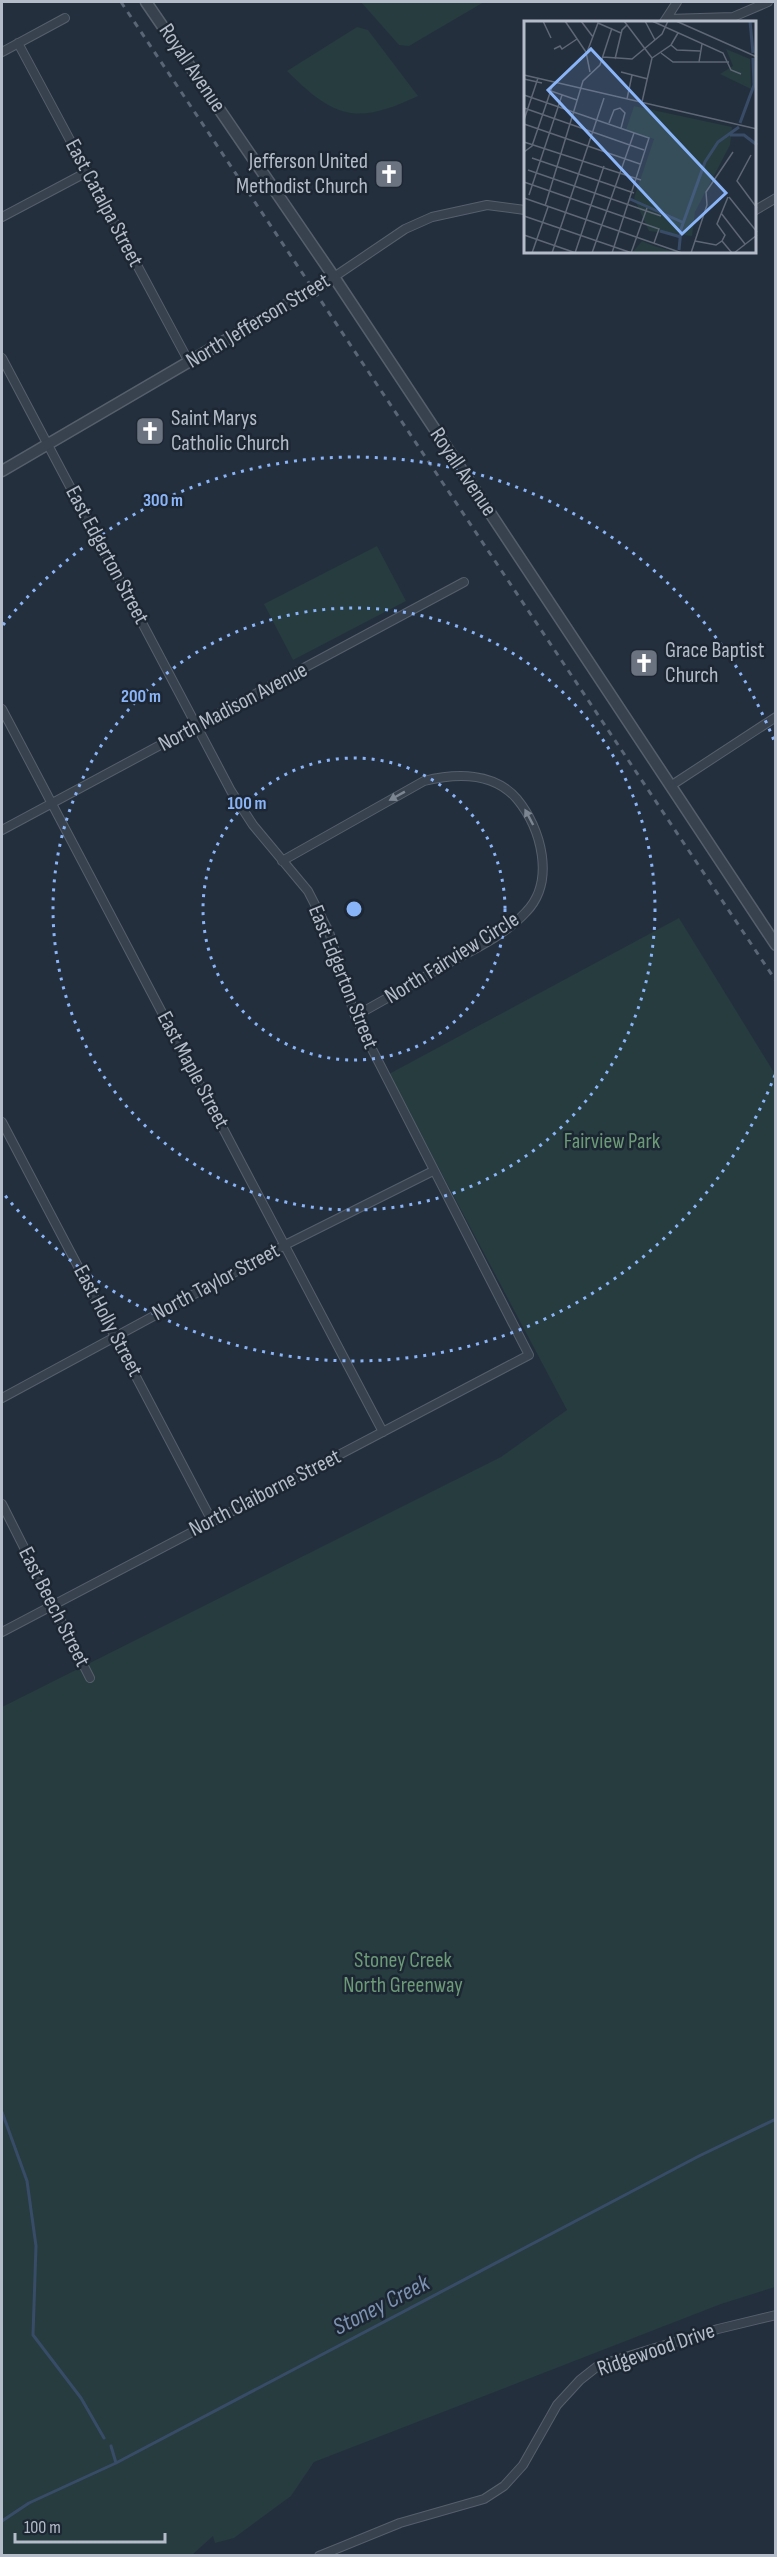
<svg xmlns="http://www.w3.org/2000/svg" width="777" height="2557" viewBox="0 0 777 2557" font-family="'Sofia Sans Condensed',sans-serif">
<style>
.green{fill:#263c3f}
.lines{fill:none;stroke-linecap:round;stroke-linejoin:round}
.stream{stroke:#394c67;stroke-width:3}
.minor-casing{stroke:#565f6c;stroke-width:10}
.tertiary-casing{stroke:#565f6c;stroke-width:13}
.minor{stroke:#38414e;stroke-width:8}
.tertiary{stroke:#38414e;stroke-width:10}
.rail{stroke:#5a6575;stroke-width:3;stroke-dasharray:6 6;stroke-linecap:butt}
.oneway{fill:#7c8592}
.ring{fill:none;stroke:#8ab4f8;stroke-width:3;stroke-dasharray:3 6}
.labels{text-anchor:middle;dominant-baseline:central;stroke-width:5;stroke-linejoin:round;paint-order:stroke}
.street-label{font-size:22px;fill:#b4bcc9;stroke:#1d2633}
.poi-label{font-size:22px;fill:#b4bcc9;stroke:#1d2633;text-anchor:start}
.park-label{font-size:22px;fill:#6b9a76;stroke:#1d2633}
.water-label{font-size:24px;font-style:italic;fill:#7c92b1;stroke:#1d2633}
.inset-river{fill:none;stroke:#394c67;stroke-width:3}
.inset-road{fill:none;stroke:#5e6776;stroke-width:1.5}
.view{fill:#8ab4f8;fill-opacity:0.15;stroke:#8ab4f8;stroke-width:3}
.inset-edge{fill:none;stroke:#b4bcc9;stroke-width:3}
.centre{fill:#8ab4f8;stroke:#1d2633;stroke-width:3}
.ring-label{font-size:18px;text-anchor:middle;font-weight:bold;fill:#8ab4f8;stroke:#1d2633;stroke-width:5;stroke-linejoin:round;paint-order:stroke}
</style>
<rect width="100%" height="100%" fill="#242f3e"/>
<!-- green -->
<path class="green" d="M361,2H484L409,46L399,45Z
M357,27L368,30L418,96C357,125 335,119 287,71Z
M377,546L406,601L293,660L264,604Z
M679,918L775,1074V2287L721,2304L314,2462L291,2496L234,2538L215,2543L213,2536L192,2555L2,2556V1707L501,1457L567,1410L389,1074Z"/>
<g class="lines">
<!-- stream -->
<path class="stream" d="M2,2112L27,2181L36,2246L33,2335L81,2398L104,2438
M111,2446L116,2463
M2,2521L29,2503L116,2463L699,2156L776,2119"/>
<!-- minor casing -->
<g class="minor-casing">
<path id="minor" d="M668,19L733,17L768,2
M664,22L677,2
M18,43L189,362
M2,52L65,18
M754,211L776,198
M2,217L87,172
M334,277L405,229L432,217L487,205L525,210
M2,358L231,791L253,825L308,891L329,932L355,1016L529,1355L2,1632
M2,709L383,1432
M672,785L776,717
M2,830L464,582
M282,861L424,781C456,773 494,772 517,799C541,828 556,881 526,912C507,933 479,947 454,960C421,979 388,998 355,1016
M2,1122L212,1521
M2,1398L285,1245L433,1171
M2,1504L90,1678
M319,2556L400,2523L484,2499L504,2486L523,2465L557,2405L580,2380L599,2365L718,2329L776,2315"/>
</g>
<!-- tertiary casing -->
<g class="tertiary-casing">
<path id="tertiary" d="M146,2L334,277L776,945
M2,471L334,277"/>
</g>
<!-- minor -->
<use href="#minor" class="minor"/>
<!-- tertiary -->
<use href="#tertiary" class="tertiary"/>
<!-- rail -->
<path class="rail" d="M121,2L776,981"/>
</g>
<!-- one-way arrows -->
<defs><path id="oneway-solid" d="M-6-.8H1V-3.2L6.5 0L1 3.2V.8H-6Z" transform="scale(1.5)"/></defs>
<g class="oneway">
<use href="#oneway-solid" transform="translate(397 796) rotate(151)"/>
<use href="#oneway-solid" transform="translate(529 817) rotate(-118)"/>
</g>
<!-- distance rings -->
<g class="ring">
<circle cx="354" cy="909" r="151"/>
<circle cx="354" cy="909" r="301"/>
<path d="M775 1075A452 452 0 0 1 3 1193M3 625A452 452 0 0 1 775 743"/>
</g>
<!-- icons -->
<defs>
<g id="church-square" transform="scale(1.5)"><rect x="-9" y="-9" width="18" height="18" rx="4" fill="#6b7280" stroke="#1d2633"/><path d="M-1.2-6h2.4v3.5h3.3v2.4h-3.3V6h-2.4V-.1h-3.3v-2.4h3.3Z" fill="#fff"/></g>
</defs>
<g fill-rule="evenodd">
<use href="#church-square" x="389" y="174"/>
<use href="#church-square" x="150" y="431"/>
<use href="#church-square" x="644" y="663"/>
</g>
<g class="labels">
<!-- street labels -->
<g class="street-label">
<text transform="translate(192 68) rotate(56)">Royall Avenue</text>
<text transform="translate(104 203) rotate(62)">East Catalpa Street</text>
<text transform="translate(258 321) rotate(-31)">North Jefferson Street</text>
<text transform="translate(463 472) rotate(56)">Royall Avenue</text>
<text transform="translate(107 555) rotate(62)">East Edgerton Street</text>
<text transform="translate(233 707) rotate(-28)">North Madison Avenue</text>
<text transform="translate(452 958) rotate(-32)">North Fairview Circle</text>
<text transform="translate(343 977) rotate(68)">East Edgerton Street</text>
<text transform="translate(193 1070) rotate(62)">East Maple Street</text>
<text transform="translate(216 1282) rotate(-28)">North Taylor Street</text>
<text transform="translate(108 1321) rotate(62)">East Holly Street</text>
<text transform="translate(265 1493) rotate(-27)">North Claiborne Street</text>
<text transform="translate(54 1607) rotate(63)">East Beech Street</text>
<text transform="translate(656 2350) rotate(-19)">Ridgewood Drive</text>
</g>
<!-- poi labels -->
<g class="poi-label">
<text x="368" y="161" text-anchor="end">Jefferson United<tspan x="368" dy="25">Methodist Church</tspan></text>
<text x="171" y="418">Saint Marys<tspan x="171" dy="25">Catholic Church</tspan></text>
<text x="665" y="650">Grace Baptist<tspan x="665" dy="25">Church</tspan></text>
</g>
<!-- park labels -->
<g class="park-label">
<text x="612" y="1141">Fairview Park</text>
<text x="403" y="1960">Stoney Creek<tspan x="403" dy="25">North Greenway</tspan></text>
</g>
<!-- water labels -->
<g class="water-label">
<text transform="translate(381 2305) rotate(-27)">Stoney Creek</text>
</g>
</g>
<!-- overview -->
<g transform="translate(524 21)">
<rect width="232" height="232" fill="#242f3e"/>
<path d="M202,28L226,38L227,68L196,53L209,45ZM110,85L208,106L206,124L171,191L168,215L125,210L110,177L130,118L102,109ZM118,220L130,225L154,232H108Z" fill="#263c3f"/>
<path class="inset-river" d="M226,0L229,32M216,102L230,64L229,37M206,114H220L233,124M106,178L158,201M136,210L157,216M155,229L157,208L181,141L194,121L215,106"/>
<path class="inset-road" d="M19,0L27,17M41,0L62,31L66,51M57,0L69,16M100,0L128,37L118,81M121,0L131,19M128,0L199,32L207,49L217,53M152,0L233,36M147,24L153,29L176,30M30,28L36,25L38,28L53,18M137,32L149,41H205M62,34L74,2L97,12M79,36L108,38L138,13L144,0M128,37L147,24L154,12M91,38L98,9L103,4M175,41L178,23M97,51L124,58M0,54L233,108M0,58L18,62M27,70L53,79M0,74L125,117L88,232M103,78L108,54M0,87L120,129M0,99L14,57M85,102L90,89L96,87L101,92L97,107M0,103L116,143M0,121L117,159M0,131L8,125L28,66M227,134L213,160L233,187M8,137L110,172M4,149L137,195M0,161L135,208L130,222M5,174L38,74M205,176L233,211M0,177L158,232M21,185L59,60L76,44L88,7M197,192L221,223M0,195L108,232M0,214L52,232M171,220L192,224L198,220L208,232M198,220L201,214L193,203L204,176M8,232L24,186M28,232L80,77M51,232L80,145M68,232L110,112M107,232L123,187M167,232L183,184L182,171L209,131M210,232L233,214"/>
<path class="view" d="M67,28L202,172L158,213L24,69Z"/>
<rect width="232" height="232" class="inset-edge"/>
</g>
<circle cx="354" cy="909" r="9" class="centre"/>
<g class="ring-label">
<text x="163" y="506">300 m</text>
<text x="141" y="702">200 m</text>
<text x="247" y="809">100 m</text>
</g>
<!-- border -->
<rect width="777" height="2557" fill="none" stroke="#b4bcc9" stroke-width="6"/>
<!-- scale -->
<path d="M15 2533v9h150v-9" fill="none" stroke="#b4bcc9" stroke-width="3"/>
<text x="24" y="2533" font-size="18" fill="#b4bcc9" stroke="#1d2633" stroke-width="4.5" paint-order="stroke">100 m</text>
</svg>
